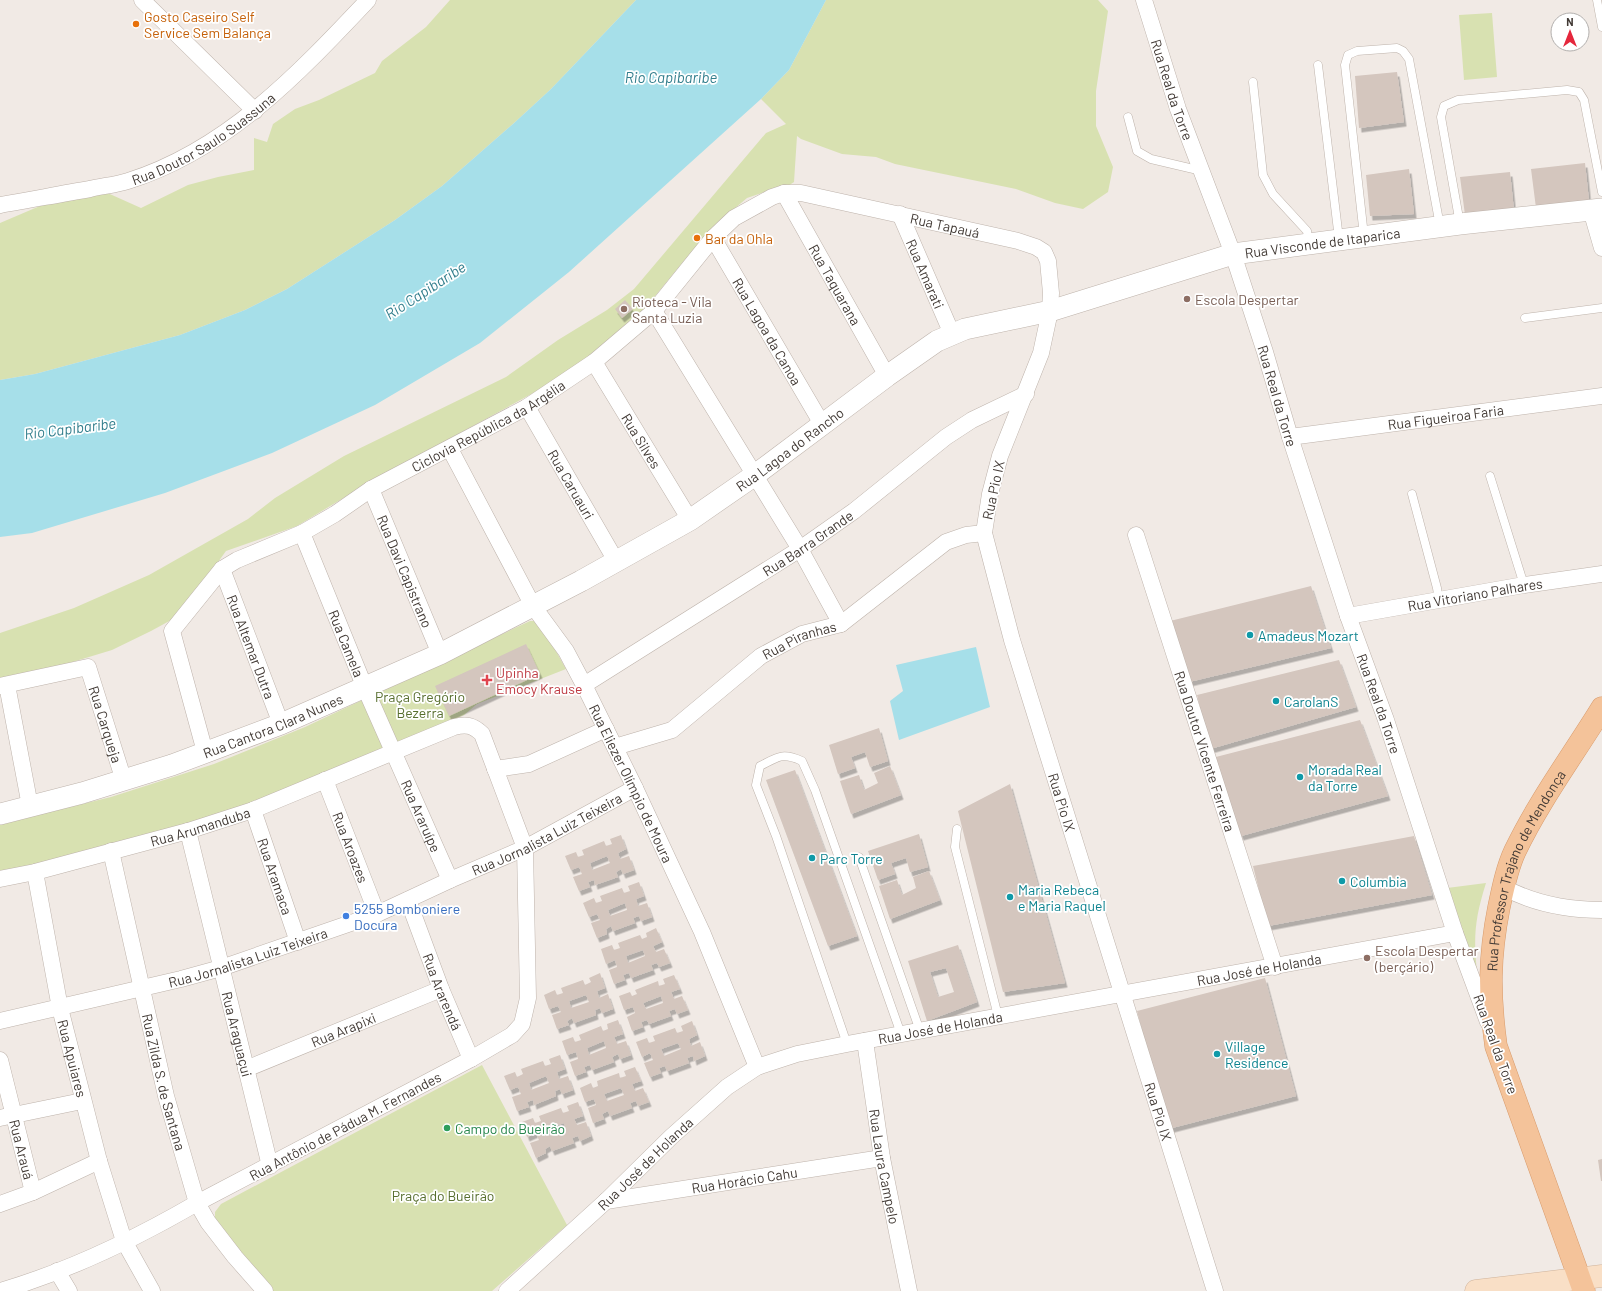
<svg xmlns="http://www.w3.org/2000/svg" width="1602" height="1291" viewBox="0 0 1602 1291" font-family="Barlow,sans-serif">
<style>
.green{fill:#d8e1b1}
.water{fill:#a6dfe9}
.building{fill:#d4c6be;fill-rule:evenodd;filter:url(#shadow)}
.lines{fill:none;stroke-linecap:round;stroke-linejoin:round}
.service-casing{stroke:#beb3ab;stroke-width:9}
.minor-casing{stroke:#beb3ab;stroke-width:17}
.tertiary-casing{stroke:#beb3ab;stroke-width:22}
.secondary-casing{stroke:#cfb39b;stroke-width:23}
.primary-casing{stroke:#d89b6c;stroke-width:23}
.service{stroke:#fff;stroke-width:8}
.minor{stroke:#fff;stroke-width:16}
.tertiary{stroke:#fff;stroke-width:21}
.secondary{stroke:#f9dfc6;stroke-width:22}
.primary{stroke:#f4c39a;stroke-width:22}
.food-dot{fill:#e8710a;stroke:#fff;stroke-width:1.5}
.education-dot{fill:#8d6e63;stroke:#fff;stroke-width:1.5}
.culture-dot{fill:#0f9aa8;stroke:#fff;stroke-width:1.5}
.health-dot{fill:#e0444e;stroke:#fff;stroke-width:1.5}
.shop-dot{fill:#3f7fe0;stroke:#fff;stroke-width:1.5}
.leisure-dot{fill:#2e9e5b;stroke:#fff;stroke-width:1.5}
.labels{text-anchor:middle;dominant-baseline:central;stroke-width:3.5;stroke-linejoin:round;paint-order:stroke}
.food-label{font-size:14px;fill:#c56008;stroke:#fff;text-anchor:start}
.street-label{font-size:14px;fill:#423a35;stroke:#fff}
.education-label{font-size:14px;fill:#785e54;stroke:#fff;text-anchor:start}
.culture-label{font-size:14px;fill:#0d838f;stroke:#fff;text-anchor:start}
.health-label{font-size:14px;fill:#be3a42;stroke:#fff;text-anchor:start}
.park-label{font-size:14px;fill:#576e2e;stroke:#fff}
.shop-label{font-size:14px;fill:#366cbe;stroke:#fff;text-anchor:start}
.leisure-label{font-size:14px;fill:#27864d;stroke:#fff;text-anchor:start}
.water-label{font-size:15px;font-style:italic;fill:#337f8d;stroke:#fff}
</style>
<defs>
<filter id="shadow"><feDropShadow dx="2.5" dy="4.5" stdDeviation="0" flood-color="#0004"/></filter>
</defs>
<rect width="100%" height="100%" fill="#f1eae5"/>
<!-- green -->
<path class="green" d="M450,0H636L551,89L513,124L442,186L395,220L287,289L245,310L180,335L35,374L0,380V223L61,197L83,182L141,208L188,185L218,177L254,170V138L267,142L273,124L295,109L319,100L375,73L382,61L426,27Z
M826,0H1098L1108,11L1096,91V126L1113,167L1108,192L1083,209L1055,203L1016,189L895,164L876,157L842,154L801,139L797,136L794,182L788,186L774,189L747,198L721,220L683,262L619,340L579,368L365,485L297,526L226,551L190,601L173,619L151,631L112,650L0,684V633L74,608L149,575L248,519L275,498L344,456L506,377L558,340L607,310L634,289L766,133L786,124L761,99L789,70Z
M1492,13L1497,77L1464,80L1459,15Z
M530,621H534L542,626L566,669L477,704L464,715L321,778L191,826L0,875V824L111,797L214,764L305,727Z
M1486,883C1474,921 1473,940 1478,980L1447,888Z
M482,1065L567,1225L492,1291H273L215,1220V1212L221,1204Z"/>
<!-- water -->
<path class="water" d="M636,0H826L789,70L761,99L569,272L480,343L375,405L272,453L165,493L32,533L0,537V380L35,374L180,335L245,310L287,289L395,220L442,186L513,124L551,89Z
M976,647L990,707L899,740L890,701L903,691L896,665Z"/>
<!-- building -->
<path class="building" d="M1397,72L1404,122L1359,128L1355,76Z
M1585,163L1589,201L1536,208L1531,169Z
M1409,169L1414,214L1370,216L1366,175Z
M1510,172L1514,211L1465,215L1460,177Z
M625,300L633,309L622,318L615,309Z
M1311,586L1331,648L1189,682L1170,621Z
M526,644L540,674L449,716L435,686Z
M1339,660L1356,707L1210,749L1197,695Z
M1360,720L1388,796L1241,836L1212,758Z
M879,728L888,761L870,767L865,752L851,757L855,768L838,774L829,745Z
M890,766L901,795L851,814L840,781L859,775L864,790L878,783L874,773Z
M795,770L857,936L828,946L766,780Z
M1010,784L1065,983L1003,992L958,811Z
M919,834L928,867L910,872L906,858L891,863L895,874L878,880L868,851Z
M621,835L626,849L618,853L620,859L629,856L634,870L623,874L621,869L616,872L618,877L595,885L594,880L588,882L590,887L579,891L573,877L582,874L579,867L571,870L565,856L576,852L578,857L584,855L582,850L604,841L606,846L612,844L610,839ZM607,856L610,863L592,870L590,863Z
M1414,836L1432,895L1268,926L1253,866Z
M929,871L940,900L890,919L879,886L897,880L902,895L916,888L913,877Z
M639,882L644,896L636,899L638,906L647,903L652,917L641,921L639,916L633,918L635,923L613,931L611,926L606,929L607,934L597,938L591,923L600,920L597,914L589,917L583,903L594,898L596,903L602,901L600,896L622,888L624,893L630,891L628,886ZM625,903L627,910L610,916L608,910Z
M656,928L662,942L653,946L656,952L664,949L670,963L659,967L657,963L651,965L653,970L631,978L629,973L623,975L625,980L614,984L609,970L617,967L615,960L606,964L601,949L612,945L614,950L620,948L618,943L640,935L642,939L647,937L646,933ZM643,950L645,956L628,963L626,956Z
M958,945L977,1002L927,1021L908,961ZM946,968L954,992L938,997L930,972Z
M600,973L605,988L597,991L599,998L608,994L613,1009L602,1013L600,1008L595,1010L596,1015L574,1023L572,1018L567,1021L569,1025L557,1029L552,1015L561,1012L558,1006L549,1009L544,995L555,990L557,995L563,993L561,988L583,980L585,985L591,982L589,978ZM586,995L589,1002L571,1008L569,1001Z
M674,975L680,989L671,992L674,999L682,996L688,1010L677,1014L675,1009L669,1011L671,1016L649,1024L647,1020L641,1022L643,1027L632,1031L627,1017L635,1013L633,1007L624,1010L619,996L630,992L632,996L637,994L635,990L658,981L659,986L665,984L663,979ZM661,996L663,1003L646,1009L643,1003Z
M1265,978L1296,1096L1168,1129L1137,1011Z
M618,1020L623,1034L614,1037L617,1044L626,1041L631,1055L620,1059L618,1054L612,1057L614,1062L592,1070L590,1065L584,1067L586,1072L575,1076L570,1062L578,1059L576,1052L567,1055L562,1041L573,1037L575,1042L581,1040L579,1035L601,1026L603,1031L608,1029L607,1024ZM604,1041L606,1048L589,1055L587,1048Z
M692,1021L697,1035L689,1039L691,1046L700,1042L705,1056L694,1061L693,1056L687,1058L689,1063L667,1071L665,1066L659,1068L661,1073L650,1077L644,1063L653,1060L650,1053L642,1057L636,1042L647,1038L649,1043L655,1041L653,1036L675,1028L677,1033L683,1031L681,1026ZM678,1043L681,1049L664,1056L661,1049Z
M560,1055L565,1069L557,1072L559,1079L568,1076L573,1090L562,1094L560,1089L555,1091L556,1096L534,1105L533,1100L527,1102L529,1107L517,1111L512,1097L521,1094L518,1087L510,1090L504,1076L515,1072L517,1077L523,1074L521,1069L543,1061L545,1066L551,1064L549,1059ZM546,1076L549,1083L531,1090L529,1083Z
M635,1067L641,1081L632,1084L635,1091L643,1088L649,1102L638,1106L636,1101L630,1103L632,1108L610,1116L608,1111L602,1114L604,1119L593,1123L588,1108L596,1105L594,1099L585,1102L580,1088L591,1083L593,1088L598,1086L597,1081L619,1073L620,1078L626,1076L624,1071ZM621,1088L624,1095L607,1101L604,1094Z
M578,1102L583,1116L574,1119L577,1125L586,1122L591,1136L580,1141L578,1136L572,1138L574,1143L552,1151L550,1146L545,1149L546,1153L536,1158L530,1143L539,1140L536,1133L527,1137L522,1122L533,1118L535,1123L541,1121L539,1116L561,1108L563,1113L569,1111L567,1106ZM564,1123L566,1130L549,1136L547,1129Z
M1602,1159V1181H1601L1598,1160Z"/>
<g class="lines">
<!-- service casing -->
<g class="service-casing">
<path id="service" d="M1597,0L1602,27
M1318,65L1339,239
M1253,82L1263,175L1273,194L1307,231L1309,243
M1128,117L1137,151L1151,159L1202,171
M1460,224L1441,117L1444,106L1458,100L1567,90L1579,92L1584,100L1602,192
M1364,236L1345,65L1348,55L1357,51L1397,48L1403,51L1409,59L1440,226
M1525,318L1602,308
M1490,476L1524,585
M1412,494L1437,588L1439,601
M957,829L955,847L998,1016
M859,857L920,1031
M847,1044L776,836L756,785L760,766C778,757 782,752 802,761L815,790L901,1034"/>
</g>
<!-- minor casing -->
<g class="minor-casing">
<g id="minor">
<path d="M142,0L255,111"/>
<path id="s1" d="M1144,0L1178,109L1233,254L1265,352L1290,437L1348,616L1386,720L1455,933L1488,1022"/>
<path id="s2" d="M784,193L887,376"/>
<path id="s3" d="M0,205C30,200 60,194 90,189C102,186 116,185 128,181C227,150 299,73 368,0"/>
<path d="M1591,210L1602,248"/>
<path id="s4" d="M900,214L952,334"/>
<path id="s5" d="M713,238L822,424"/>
<path d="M654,311L800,549L841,624"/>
<path id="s6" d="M594,362L690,520"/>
<path id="s7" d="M527,407L616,561"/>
<path id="s8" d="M1290,437L1602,396"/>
<path id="s9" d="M450,449L533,606L566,651L584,685L635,788L702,932L757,1067"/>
<path id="s10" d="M371,489L440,654"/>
<path id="s11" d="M302,533L365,688L450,880"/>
<path id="s12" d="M1136,535L1275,967"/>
<path id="s13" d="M222,569L281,724"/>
<path id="s14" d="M1348,616L1524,585L1602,574"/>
<path d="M7,685L30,806"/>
<path id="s15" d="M584,685L800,549L854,511L946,437L972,420L1026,394"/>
<path id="s16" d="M0,686L88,667L124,781"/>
<path id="s17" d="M615,747L672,730L761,656L802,634L841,624L946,542L966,535L984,533"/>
<path id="s18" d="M205,752L172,631L222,569L237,560L302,533L335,514L371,489L527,407L594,362L654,311L713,238L734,218L772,197L784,193H801L1018,241L1036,247L1044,252L1048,261L1051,293L1050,311L1041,353L1000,456L990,494L984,533L1012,640L1215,1291"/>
<path d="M495,769L529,764L606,729"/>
<path id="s19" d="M325,780L377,914"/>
<path id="s20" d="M253,810L298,942"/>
<path id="s21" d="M188,831L270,1166"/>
<path id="s22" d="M111,851L166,1096L197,1203L208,1222L235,1257L265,1291"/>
<path id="s23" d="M35,872L60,1008L99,1161L124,1241L152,1291"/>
<path id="s24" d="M0,879L35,872L188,831L253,810L454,727C466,724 473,725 482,734L525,848L528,998L522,1024L512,1035L471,1059L197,1203C135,1239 69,1271 0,1291"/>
<path d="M1503,887C1534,904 1567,910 1602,910"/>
<path id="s25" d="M408,900L441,989L471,1059"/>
<path id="s26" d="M0,1021L181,979L221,968L377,914L450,880L525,848L635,788"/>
<path id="s27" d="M865,1041L882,1158L909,1291"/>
<path id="s28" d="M0,1060L33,1192"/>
<path id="s29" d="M246,1069L441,989"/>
<path d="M0,1118L82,1101"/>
<path id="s30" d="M606,1201L882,1158"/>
<path d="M0,1204L33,1192L99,1161"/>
<path d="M57,1271L69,1291"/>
<path id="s31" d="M507,1291L606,1201L671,1137L727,1087L757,1067L797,1054L847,1044L1455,933"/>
</g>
</g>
<!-- tertiary casing -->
<g class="tertiary-casing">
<g id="tertiary">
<path id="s32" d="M0,814L82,793L172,765L281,724L440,654L581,581L690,520L755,475L887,376L937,341L965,329L1050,311L1233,254L1460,224L1602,209"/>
</g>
</g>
<!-- secondary casing -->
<g class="secondary-casing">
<path id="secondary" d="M1476,1291L1602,1276"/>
</g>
<!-- primary casing -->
<g class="primary-casing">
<g id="primary">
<path id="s33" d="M1584,1291L1496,1046C1489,995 1489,957 1499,907C1503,888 1507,868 1515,851C1539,801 1573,755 1602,708"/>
</g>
</g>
<!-- service -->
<use href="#service" class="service"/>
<!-- minor -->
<use href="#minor" class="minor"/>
<!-- tertiary -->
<use href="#tertiary" class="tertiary"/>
<!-- secondary -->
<use href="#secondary" class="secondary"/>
<!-- primary -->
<use href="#primary" class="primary"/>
</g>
<!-- markers -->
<g class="food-dot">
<circle cx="136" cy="24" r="4"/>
<circle cx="697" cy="238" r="4"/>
</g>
<g class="education-dot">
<circle cx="1187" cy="299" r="4"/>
<circle cx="624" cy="309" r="4"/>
<circle cx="1367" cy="958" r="4"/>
</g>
<g class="culture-dot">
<circle cx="1250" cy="635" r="4"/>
<circle cx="1276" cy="701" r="4"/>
<circle cx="1300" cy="777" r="4"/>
<circle cx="812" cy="858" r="4"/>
<circle cx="1342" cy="881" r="4"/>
<circle cx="1010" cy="897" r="4"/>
<circle cx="1217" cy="1054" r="4"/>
</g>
<path class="health-dot" d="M485 674h4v4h4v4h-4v4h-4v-4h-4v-4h4z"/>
<circle class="shop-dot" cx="346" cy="916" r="4"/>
<circle class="leisure-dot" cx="447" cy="1128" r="4"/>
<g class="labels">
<!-- food labels -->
<g class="food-label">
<text x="144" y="16">Gosto Caseiro Self<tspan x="144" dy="16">Service Sem Balança</tspan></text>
<text x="705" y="238">Bar da Ohla</text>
</g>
<!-- street labels -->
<g class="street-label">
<text stroke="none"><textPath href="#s1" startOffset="94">Rua Real da Torre</textPath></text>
<text stroke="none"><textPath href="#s3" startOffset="217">Rua Doutor Saulo Suassuna</textPath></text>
<text stroke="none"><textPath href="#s18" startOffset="1054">Rua Tapauá</textPath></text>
<text stroke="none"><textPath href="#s32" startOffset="1457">Rua Visconde de Itaparica</textPath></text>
<text stroke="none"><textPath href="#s4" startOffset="65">Rua Amarati</textPath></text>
<text stroke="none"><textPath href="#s2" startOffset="105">Rua Taquarana</textPath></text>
<text stroke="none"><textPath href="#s5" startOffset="108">Rua Lagoa da Canoa</textPath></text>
<text stroke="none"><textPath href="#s1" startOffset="418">Rua Real da Torre</textPath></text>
<text stroke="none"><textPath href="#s8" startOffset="157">Rua Figueiroa Faria</textPath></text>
<text stroke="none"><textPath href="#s18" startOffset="508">Ciclovia República da Argélia</textPath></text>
<text stroke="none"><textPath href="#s6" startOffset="92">Rua Silves</textPath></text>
<text stroke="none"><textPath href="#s32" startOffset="875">Rua Lagoa do Rancho</textPath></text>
<text stroke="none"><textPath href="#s7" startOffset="89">Rua Caruauri</textPath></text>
<text transform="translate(993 490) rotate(-78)">Rua Pio IX</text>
<text stroke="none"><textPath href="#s15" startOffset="265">Rua Barra Grande</textPath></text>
<text stroke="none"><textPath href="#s10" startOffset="89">Rua Davi Capistrano</textPath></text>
<text stroke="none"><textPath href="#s14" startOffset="129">Rua Vitoriano Palhares</textPath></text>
<text stroke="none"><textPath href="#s17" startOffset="217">Rua Piranhas</textPath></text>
<text stroke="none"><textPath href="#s11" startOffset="119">Rua Camela</textPath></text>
<text stroke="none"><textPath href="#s13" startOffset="83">Rua Altemar Dutra</textPath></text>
<text stroke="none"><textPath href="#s1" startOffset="742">Rua Real da Torre</textPath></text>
<text stroke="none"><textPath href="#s16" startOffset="150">Rua Carqueja</textPath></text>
<text stroke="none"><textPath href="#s32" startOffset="287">Rua Cantora Clara Nunes</textPath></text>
<text stroke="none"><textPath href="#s12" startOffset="227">Rua Doutor Vicente Ferreira</textPath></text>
<text stroke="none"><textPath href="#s9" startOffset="381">Rua Eliezer Olímpio de Moura</textPath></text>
<text stroke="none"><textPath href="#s18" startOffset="1730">Rua Pio IX</textPath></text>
<text stroke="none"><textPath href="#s11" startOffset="307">Rua Araruípe</textPath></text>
<text stroke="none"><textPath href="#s24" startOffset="207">Rua Arumanduba</textPath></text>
<text stroke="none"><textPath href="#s26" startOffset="580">Rua Jornalista Luiz Teixeira</textPath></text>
<text stroke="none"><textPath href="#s19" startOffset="72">Rua Aroazes</textPath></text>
<text stroke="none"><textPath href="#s33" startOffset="443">Rua Professor Trajano de Mendonça</textPath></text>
<text stroke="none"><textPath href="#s20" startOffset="70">Rua Aramaca</textPath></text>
<text stroke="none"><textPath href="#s26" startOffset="256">Rua Jornalista Luiz Teixeira</textPath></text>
<text stroke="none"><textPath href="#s31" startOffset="848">Rua José de Holanda</textPath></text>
<text stroke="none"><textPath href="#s25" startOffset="98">Rua Ararendá</textPath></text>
<text stroke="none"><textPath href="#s31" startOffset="524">Rua José de Holanda</textPath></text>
<text stroke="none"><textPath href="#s29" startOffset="105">Rua Arapixi</textPath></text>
<text stroke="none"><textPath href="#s21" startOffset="209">Rua Araguaçui</textPath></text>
<text transform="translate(1496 1044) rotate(70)">Rua Real da Torre</text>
<text stroke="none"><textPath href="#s23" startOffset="190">Rua Apuiares</textPath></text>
<text stroke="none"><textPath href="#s22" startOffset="237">Rua Zilda S. de Santana</textPath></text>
<text stroke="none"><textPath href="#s18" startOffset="2054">Rua Pio IX</textPath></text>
<text transform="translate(345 1126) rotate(-28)">Rua Antônio de Pádua M. Fernandes</text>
<text stroke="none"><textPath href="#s28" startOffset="92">Rua Arauá</textPath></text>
<text stroke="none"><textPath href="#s31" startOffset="188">Rua José de Holanda</textPath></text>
<text stroke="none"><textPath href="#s27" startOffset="127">Rua Laura Campelo</textPath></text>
<text stroke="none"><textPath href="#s30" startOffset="140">Rua Horácio Cahu</textPath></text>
</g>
<!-- education labels -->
<g class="education-label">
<text x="1195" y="299">Escola Despertar</text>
<text x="632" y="301">Rioteca - Vila<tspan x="632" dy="16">Santa Luzia</tspan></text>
<text x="1375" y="950">Escola Despertar<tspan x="1375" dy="16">(berçário)</tspan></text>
</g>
<!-- culture labels -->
<g class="culture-label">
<text x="1258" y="635">Amadeus Mozart</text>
<text x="1284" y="701">CarolanS</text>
<text x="1308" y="769">Morada Real<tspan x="1308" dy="16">da Torre</tspan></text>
<text x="820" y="858">Parc Torre</text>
<text x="1350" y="881">Columbia</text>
<text x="1018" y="889">Maria Rebeca<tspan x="1018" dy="16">e Maria Raquel</tspan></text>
<text x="1225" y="1046">Village<tspan x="1225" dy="16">Residence</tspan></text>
</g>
<!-- health labels -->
<g class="health-label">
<text x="496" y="672">Upinha<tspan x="496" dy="16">Emocy Krause</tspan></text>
</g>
<!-- park labels -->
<g class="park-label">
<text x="420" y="696">Praça Gregório<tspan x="420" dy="16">Bezerra</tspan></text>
<text x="443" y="1195">Praça do Bueirão</text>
</g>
<!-- shop labels -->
<g class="shop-label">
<text x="354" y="908">5255 Bomboniere<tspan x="354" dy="16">Docura</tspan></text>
</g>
<!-- leisure labels -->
<g class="leisure-label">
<text x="455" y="1128">Campo do Bueirão</text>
</g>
<!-- water labels -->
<g class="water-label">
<text x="671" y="77">Rio Capibaribe</text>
<text transform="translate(425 290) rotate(-33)">Rio Capibaribe</text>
<text transform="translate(70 428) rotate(-7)">Rio Capibaribe</text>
</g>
</g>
<!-- north arrow -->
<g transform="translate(1570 32)"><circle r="19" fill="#ffffff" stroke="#b3b0ae"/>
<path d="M0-3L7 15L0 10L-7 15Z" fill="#e5273c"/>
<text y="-6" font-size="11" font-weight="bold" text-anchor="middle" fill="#423a35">N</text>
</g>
</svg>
